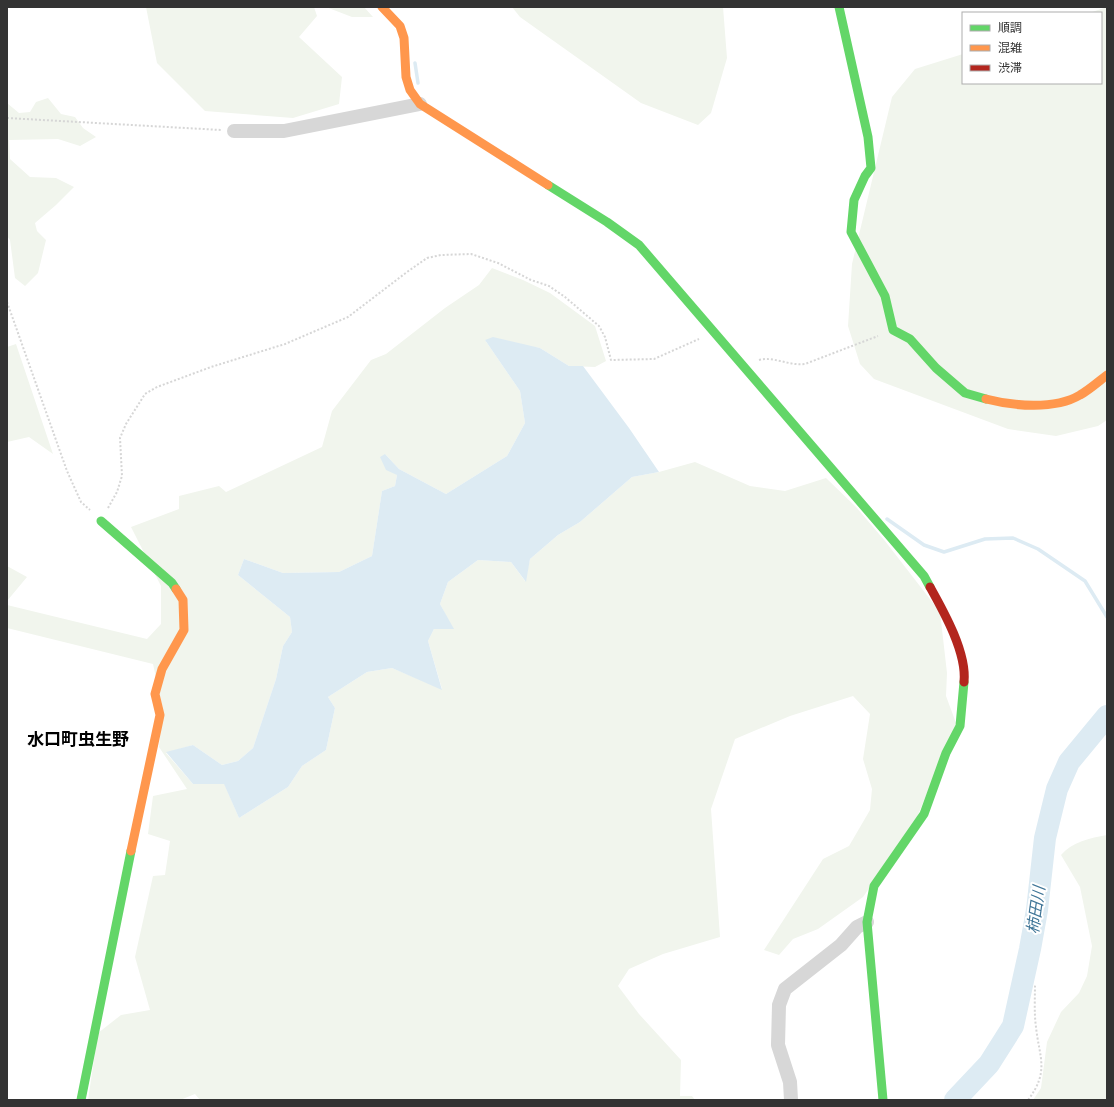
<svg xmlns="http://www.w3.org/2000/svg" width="1114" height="1107" viewBox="0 0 1114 1107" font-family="'Space Grotesk','Noto Sans JP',sans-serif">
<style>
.green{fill:#f1f5ed}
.water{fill:#ddebf3}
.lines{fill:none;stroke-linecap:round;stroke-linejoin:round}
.stream{stroke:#ddebf3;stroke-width:3.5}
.river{stroke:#ddebf3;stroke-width:22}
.path{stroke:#d6d6d6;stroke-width:2;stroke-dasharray:2 2;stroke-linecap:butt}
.street{stroke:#d7d7d7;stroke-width:14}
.fast{stroke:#63d668;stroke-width:9}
.slow{stroke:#ff974d;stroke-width:9}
.jam{stroke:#b3261e;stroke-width:9}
.labels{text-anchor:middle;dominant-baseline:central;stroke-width:4;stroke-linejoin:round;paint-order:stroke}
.water-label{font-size:16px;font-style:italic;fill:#3f7597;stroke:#fff}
.quarter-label{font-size:17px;font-weight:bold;fill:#000;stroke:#fff}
</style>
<rect width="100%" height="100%" fill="#fff"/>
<!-- green -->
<path class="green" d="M146,7H314L317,16L299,37L342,77L339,104L293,118L205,111L157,63Z
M326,7H364L373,17H352Z
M512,7H723L727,58L711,113L698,125L641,103L520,17Z
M1107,7V420L1098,426L1056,436L1008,429L874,379L860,364L848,326L852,264L892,97L915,69L963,54V83H1101V13H1089Z
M48,98L61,114L75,117L83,128L96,137L80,146L58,139L9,140L10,159L30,177L56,178L74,187L56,205L35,223L37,231L46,240L38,273L25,286L15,278L10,240L7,236V103L19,113L30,112L36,102Z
M492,268L523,280L550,293L595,326L606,361L595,367L569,366L540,348L485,340L520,391L525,423L507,456L446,494L399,469L385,454L397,475L395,486L382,491L372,556L339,572L283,573L244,559L238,575L290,617L292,632L283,646L276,679L253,748L238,761L222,765L193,745L166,753L193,784L224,783L239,818L288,787L302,766L326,750L335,708L328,697L367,672L392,668L442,689L428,641L434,629H453L440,604L448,582L478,560L511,562L525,581L530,559L558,535L580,522L632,477L659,472L695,462L750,486L785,491L826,478L856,507L885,541L940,612L947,673L946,696L956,723L915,822L863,897L818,929L793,939L779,955L764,950L823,859L849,846L870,810L872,789L863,759L870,714L853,696L790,716L735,739L711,809L720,937L663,954L629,969L618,986L639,1014L681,1060L680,1096H692L695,1100H200L195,1094L180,1100H88L98,1033L121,1015L150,1010L135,957L153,876L165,875L170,841L148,834L153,796L187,789L159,747L163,709L153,664L7,628V605L147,639L161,624V586L131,527L179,509V496L219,486L226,492L322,447L332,411L371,360L386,354L445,308L479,285Z
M16,344L53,454L29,437L7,442V347Z
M7,566L27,577L7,601Z
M1107,835V1100H1033L1041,1088L1047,1042L1061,1012L1079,993L1087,976L1092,946L1080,887L1061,855C1072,842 1090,838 1107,835Z"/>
<!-- water -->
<path class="water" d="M493,337L540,348L569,366H583L629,428L659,472L632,477L580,522L558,535L530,559L526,582L511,562L478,560L448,582L440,604L454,629H434L428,641L442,690L392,668L367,672L328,697L335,708L326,750L302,766L288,787L239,818L224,784H193L166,752L193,745L222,765L238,761L253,748L276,679L283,646L292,632L290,617L238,575L244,559L283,573L339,572L372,556L382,491L395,486L397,475L386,470L380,457L385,454L399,469L446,494L507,456L525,423L520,391L485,340Z"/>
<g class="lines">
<!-- stream -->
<path class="stream" d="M415,63L418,83
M887,519L924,545L944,552L985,539L1013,538L1038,549L1085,581L1107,617"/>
<!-- river -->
<path class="river" d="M955,1100L989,1064L1013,1026L1030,949L1037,910L1045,838L1057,789L1069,762L1107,716"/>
<!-- path -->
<path class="path" d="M7,118L221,130
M7,302L67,471L81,502L90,510
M759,360C774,356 788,366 805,364L878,336
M108,508L117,492L122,476L120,438L126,424L145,394L157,387L211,367L285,344L348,317L407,272L427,258L441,255L471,254L498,263L531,280L549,286L565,297L599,326L605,337L611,360L654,359L699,339
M1028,1100C1050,1071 1039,1057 1036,1027C1034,1013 1035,998 1035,984"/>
<!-- street -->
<path class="street" d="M234,131H284L420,104
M791,1100L790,1082L778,1045L779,1005L785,989L841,945L857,927L867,922"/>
<!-- fast -->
<path class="fast" d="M839,7L868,137L871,168L865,176L854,200L851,232L885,296L893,330L910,339L936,368L965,393L986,399
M548,185L607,222L639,245L924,576L930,587
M101,521L172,583L176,589
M81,1100L131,851
M883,1100L867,922L874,886L924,814L946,753L960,726L964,682"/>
<!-- slow -->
<path class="slow" d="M382,7L400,26L404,38L406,77L410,90L420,104L548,185
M986,399C1013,406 1055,410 1080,395C1089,390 1098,382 1107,375
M131,851L160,715L155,694L162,669L184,630L183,600L176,589"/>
<!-- jam -->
<path class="jam" d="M930,587C944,612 967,653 964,682"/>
</g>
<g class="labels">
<!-- water labels -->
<g class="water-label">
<text transform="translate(1036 910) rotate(-82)">柿田川</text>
</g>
<!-- quarter labels -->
<g class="quarter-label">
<text x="78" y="739">水口町虫生野</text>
</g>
</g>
<!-- border -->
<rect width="1114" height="1107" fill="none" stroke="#333333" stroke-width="16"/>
<!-- legend -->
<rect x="962" y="12" width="140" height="72" fill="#ffffff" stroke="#adadad"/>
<rect x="970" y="25" width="20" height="6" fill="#63d668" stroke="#adadad"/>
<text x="998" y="32" font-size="12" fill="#333333">順調</text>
<rect x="970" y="45" width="20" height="6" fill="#ff974d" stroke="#adadad"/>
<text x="998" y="52" font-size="12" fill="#333333">混雑</text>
<rect x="970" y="65" width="20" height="6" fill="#b3261e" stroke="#adadad"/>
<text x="998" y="72" font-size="12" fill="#333333">渋滞</text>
</svg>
